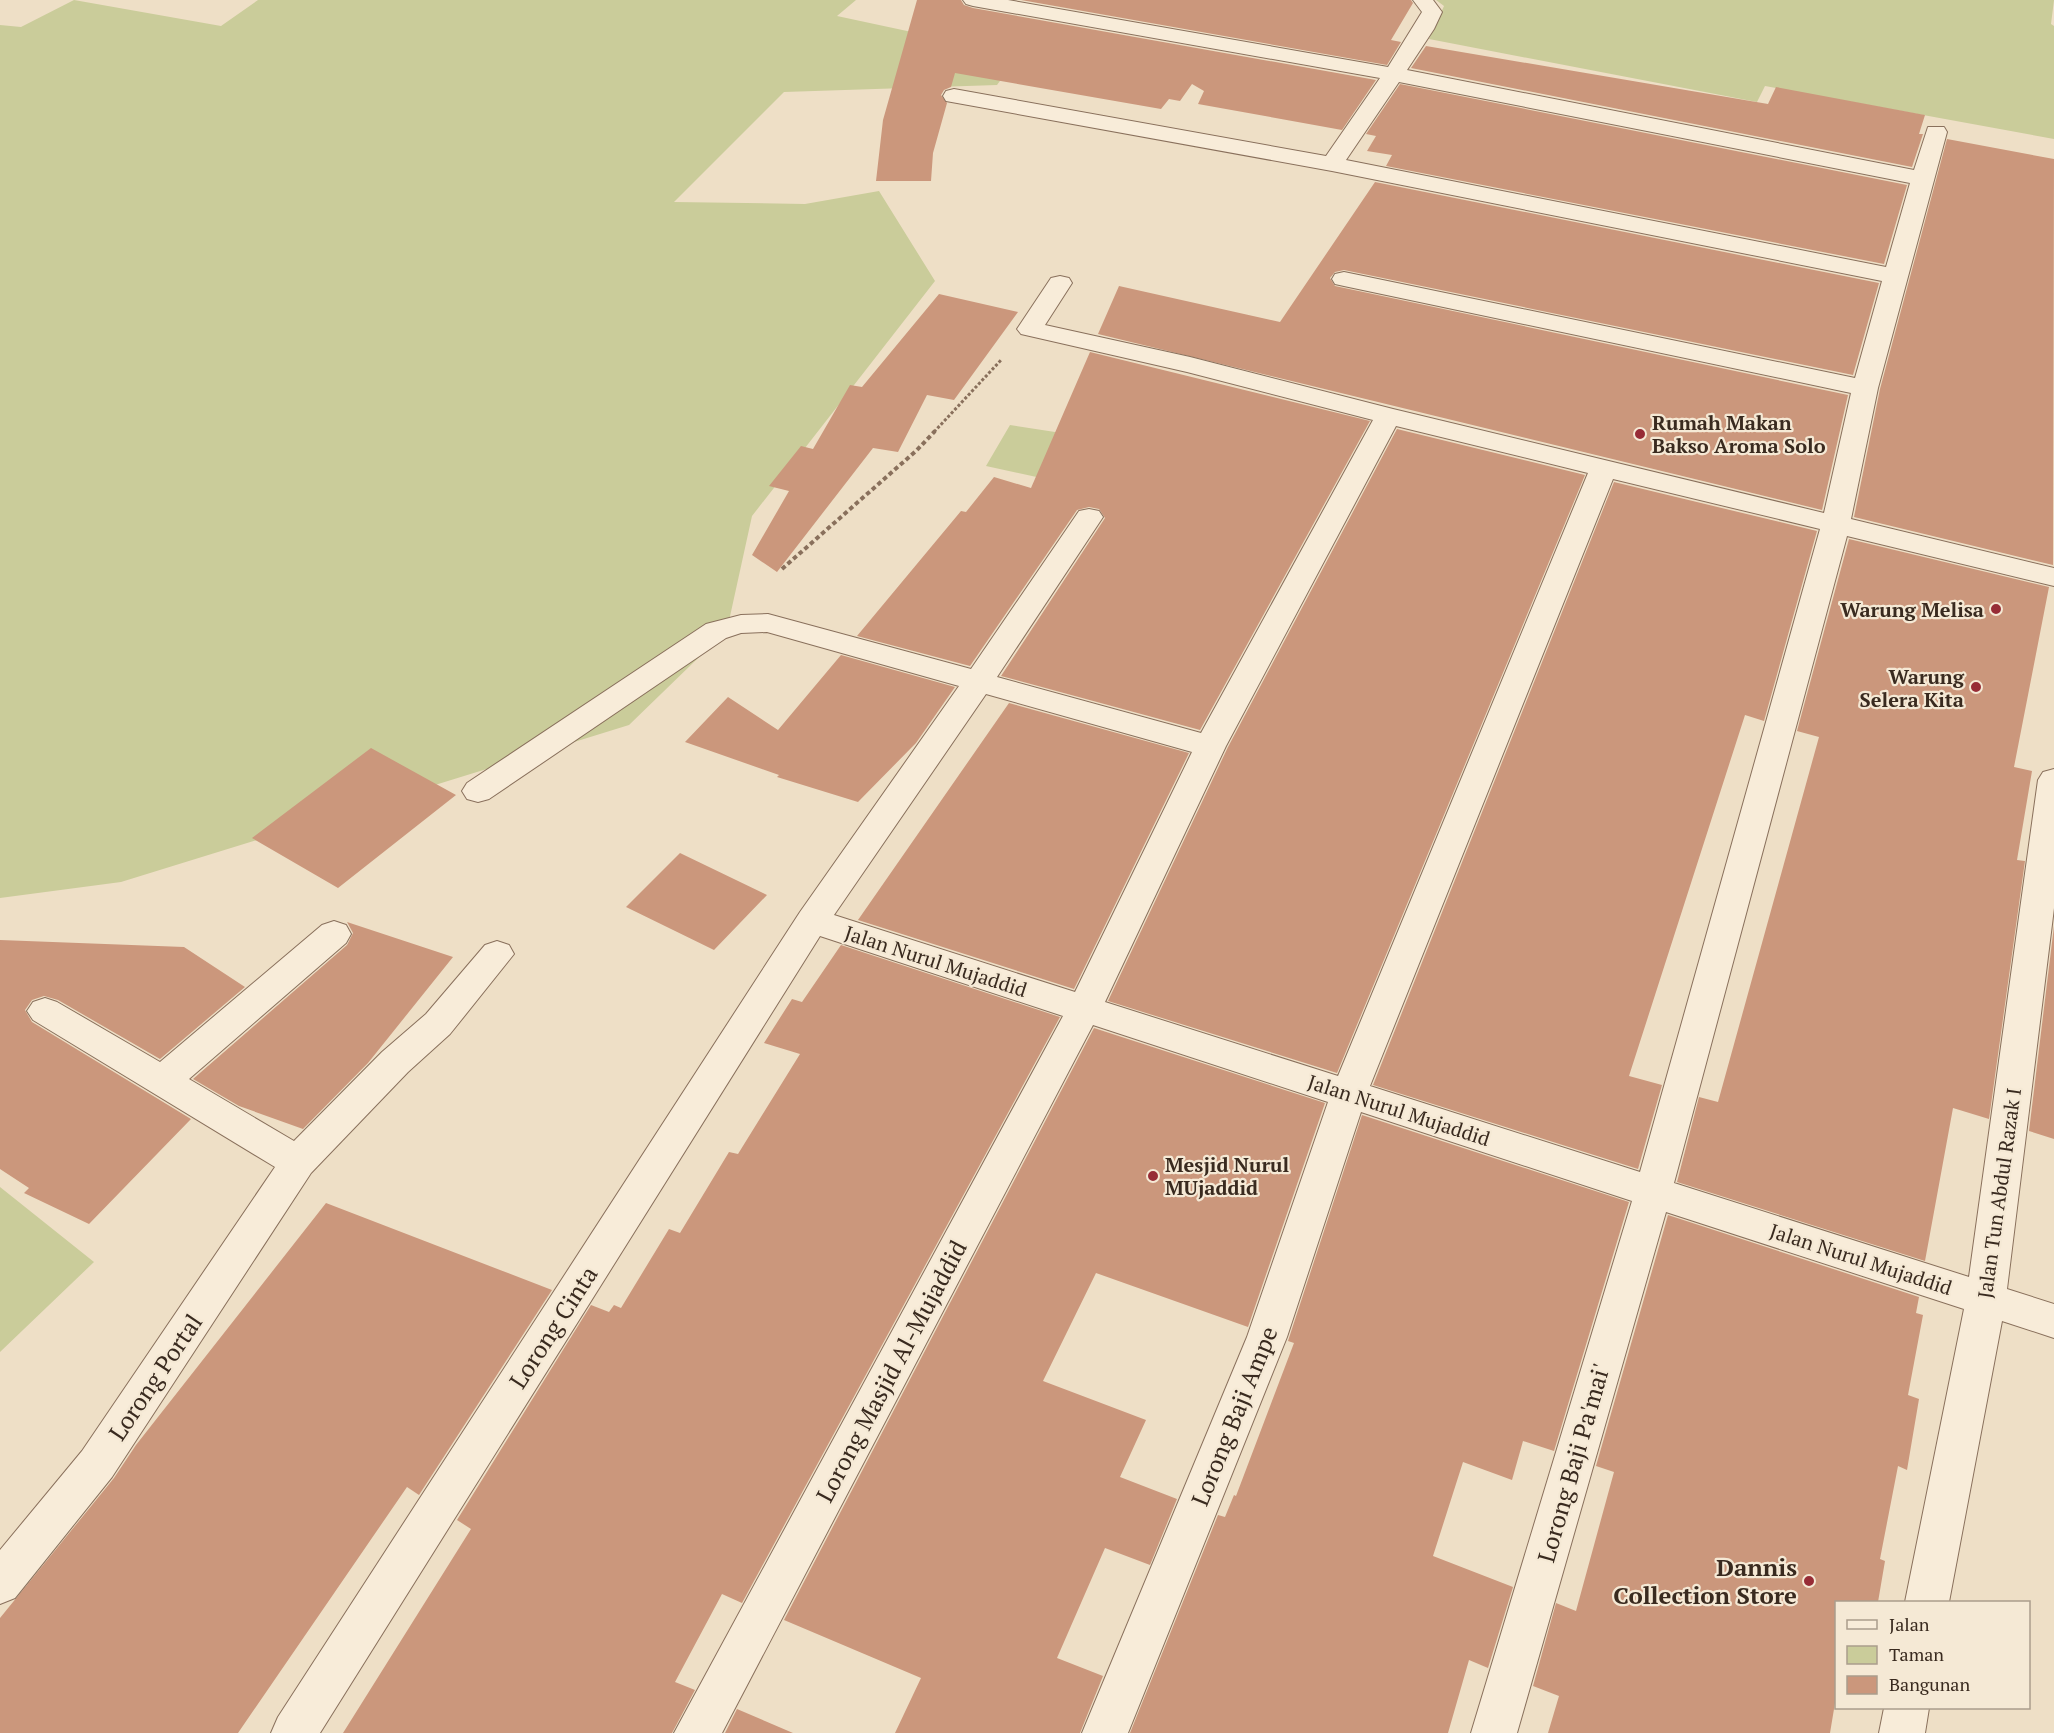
<svg xmlns="http://www.w3.org/2000/svg" width="2054" height="1733" viewBox="0 0 2054 1733" font-family="'PT Serif',serif">
<style>
.green{fill:#cacc9a}
.building{fill:#cb977c}
.lines{fill:none;stroke-linecap:round;stroke-linejoin:round}
.minor-casing{stroke:#89705c;stroke-width:2}
.path-far1{stroke:#89705c;stroke-width:3;stroke-dasharray:3 2;stroke-linecap:butt}
.path{stroke:#89705c;stroke-width:4;stroke-dasharray:4.5 3;stroke-linecap:butt}
.minor{fill:#f8ecd9;fill-rule:evenodd}
.poi-dot{fill:#972c36;stroke:#f5e9d5;stroke-width:2}
.labels{text-anchor:middle;dominant-baseline:central;stroke-width:4.5;stroke-linejoin:round;paint-order:stroke}
.poi-label{font-size:20px;font-weight:bold;fill:#392a1f;stroke:#f5e9d5;text-anchor:start}
.street-label{font-size:20px;fill:#392a1f;stroke:#f5e9d5}
.near-street-label{font-size:24px;fill:#392a1f;stroke:#f5e9d5}
.near-poi-label{font-size:24px;font-weight:bold;fill:#392a1f;stroke:#f5e9d5;text-anchor:end}
</style>
<rect width="100%" height="100%" fill="#eedfc6"/>
<!-- green -->
<path class="green" d="M74,0L221,26L258,0H856L837,16L1019,55L997,85L784,92L674,202L805,204L879,191L935,281L752,516L727,630L629,725L121,882L0,898V25L21,27Z
M1436,0H2054L2051,24L2054,26V139L1765,86L1757,102L1429,39L1444,6Z
M1010,425L1133,444L1105,492L986,466Z
M0,1187L94,1262L0,1352Z"/>
<!-- building -->
<path class="building" d="M917,0H961L964,5L973,8L1376,80L1342,130L1198,104L1204,91L1192,84L1180,101L1169,99L1161,109L955,73L951,87L944,90L941,95L947,103L933,153L931,181H876L883,120Z
M1021,0H1411L1413,3L1391,40L1401,42L1387,65Z
M1426,46L1768,104L1776,87L1925,115L1919,134H1923L1912,167L1411,68Z
M1400,84L1907,185L1884,264L1386,166L1392,155L1367,151L1376,136L1366,134Z
M1947,139L2054,159L2053,565L1854,517L1880,389Z
M1375,182L1879,283L1853,375L1344,270L1335,272L1330,278L1335,286L1848,395L1822,510L1098,334L1119,286L1280,322Z
M939,294L1018,312L954,400L927,395L898,452L873,448L777,572L752,555L789,491L769,486L801,446L813,449L850,385L862,387Z
M1090,352L1370,421L1200,730L1001,676L1105,518L1099,509L1089,507L1077,510L970,666L857,636L961,511L966,512L994,477L1031,488Z
M1397,429L1585,475L1337,1073L1108,1001L1228,747Z
M1614,482L1817,531L1764,721L1745,715L1629,1076L1662,1085L1638,1169L1373,1085Z
M1849,539L2049,587L2014,767L2032,771L2017,860L2025,861L1989,1119L1953,1108L1925,1261L1677,1182L1699,1097L1718,1102L1819,737L1797,731Z
M841,655L955,687L916,743L858,802L777,777L779,775L685,742L728,697L778,730Z
M1009,703L1189,753L1074,989L858,920Z
M371,748L456,795L338,888L252,838Z
M680,853L767,895L714,950L626,907Z
M347,922L453,957L368,1063L303,1129L239,1106L193,1079L347,945L353,933Z
M2054,926V1139L2029,1131Z
M0,940L184,947L245,987L160,1059L58,1000L44,996L32,1000L25,1010L32,1022L191,1119L89,1224L24,1193L29,1188L0,1169Z
M841,945L1060,1017L742,1603L722,1594L675,1682L695,1690L672,1733H343L471,1529L457,1520L591,1305L609,1312L614,1305L621,1308L669,1229L680,1233L729,1152L738,1154L800,1054L764,1043L792,999L802,1002Z
M1094,1028L1325,1103L1248,1327L1096,1273L1043,1381L1146,1420L1120,1477L1177,1499L1150,1565L1105,1548L1057,1658L1103,1676L1080,1733H895L921,1678L784,1620Z
M1362,1115L1629,1202L1554,1451L1523,1441L1512,1480L1463,1462L1433,1556L1513,1587L1488,1668L1469,1660L1448,1733H1130L1218,1515L1225,1517L1234,1495L1236,1496L1294,1343L1288,1341Z
M326,1203L552,1290L419,1495L407,1487L238,1733H0V1618L114,1478L136,1445Z
M1668,1215L1919,1297L1916,1313L1923,1315L1908,1395L1919,1399L1907,1470L1898,1466L1880,1559L1885,1561L1878,1602H1836V1697L1830,1733H1548L1559,1696L1533,1686L1556,1603L1576,1611L1614,1472L1596,1466Z
M737,1709L793,1733H725Z"/>
<g class="lines">
<!-- minor casing -->
<g class="minor-casing">
<path id="minor" d="M963,0H1008L1388,67L1422,12L1413,0H1433L1442,12L1434,29L1407,70L1914,170L1928,127H1944L1947,132L1878,388L1851,519L2054,568V586L1847,536L1674,1183L1969,1277L2038,780L2043,772L2054,769V908L2007,1289L2054,1304V1338L2002,1321L1949,1602H1905L1964,1309L1666,1212L1517,1733H1471L1632,1201L1361,1112L1287,1337L1128,1733H1082L1247,1337L1328,1102L1093,1025L722,1733H674L1063,1016L820,936L320,1733H271L278,1717L800,912L959,686L767,632L741,633L726,638L489,799L478,802L467,799L462,791L467,783L706,624L741,615L768,614L971,669L1079,511L1089,509L1099,511L1103,517L997,677L1201,733L1373,420L1187,372L1021,334L1017,329L1051,278L1060,276L1069,278L1072,283L1045,325L1190,357L1393,409L1824,513L1851,393L1344,286L1335,284L1332,279L1335,274L1344,272L1855,378L1882,281L1332,171L946,101L943,96L946,91L954,89L1326,156L1380,78L973,6L966,4ZM1399,82L1910,183L1886,267L1346,160ZM1396,426L1588,473L1338,1076L1105,1002L1226,746ZM1613,479L1820,529L1640,1172L1370,1086ZM986,694L1192,752L1075,992L834,915Z
M334,921L346,925L351,934L346,943L189,1079L294,1141L382,1052L426,1014L485,945L497,941L509,945L514,954L450,1034L408,1072L311,1173L112,1477L15,1598L0,1604V1550L82,1451L275,1167L33,1020L27,1011L33,1002L45,998L57,1002L160,1062L322,925Z
M1884,1708H1929L1925,1733H1879Z"/>
</g>
<!-- path-far1 -->
<path class="path-far1" d="M934,432L1002,359"/>
<!-- path -->
<path class="path" d="M782,569L917,450L935,431"/>
<!-- minor -->
<use href="#minor" class="minor"/>
</g>
<!-- markers -->
<g class="poi-dot">
<circle cx="1640" cy="434" r="6"/>
<circle cx="1996" cy="609" r="6"/>
<circle cx="1976" cy="687" r="6"/>
<circle cx="1153" cy="1176" r="6"/>
<circle cx="1809" cy="1581" r="6"/>
</g>
<g class="labels">
<!-- poi labels -->
<g class="poi-label">
<text x="1652" y="422">Rumah Makan<tspan x="1652" dy="23">Bakso Aroma Solo</tspan></text>
<text x="1984" y="609" text-anchor="end">Warung Melisa</text>
<text x="1964" y="676" text-anchor="end">Warung<tspan x="1964" dy="23">Selera Kita</tspan></text>
<text x="1165" y="1164">Mesjid Nurul<tspan x="1165" dy="23">MUjaddid</tspan></text>
</g>
<!-- street labels -->
<g class="street-label">
<text transform="translate(936 961) rotate(18)">Jalan Nurul Mujaddid</text>
<text transform="translate(1399 1110) rotate(18)">Jalan Nurul Mujaddid</text>
<text transform="translate(1999 1193) rotate(-82)">Jalan Tun Abdul Razak I</text>
<text transform="translate(1861 1259) rotate(18)">Jalan Nurul Mujaddid</text>
</g>
<!-- near-street labels -->
<g class="near-street-label">
<text transform="translate(553 1327) rotate(-57)">Lorong Cinta</text>
<text transform="translate(891 1371) rotate(-62)">Lorong Masjid Al-Mujaddid</text>
<text transform="translate(155 1377) rotate(-56)">Lorong Portal</text>
<text transform="translate(1234 1416) rotate(-68)">Lorong Baji Ampe</text>
<text transform="translate(1573 1463) rotate(-74)">Lorong Baji Pa'mai'</text>
</g>
<!-- near-poi labels -->
<g class="near-poi-label">
<text x="1797" y="1567">Dannis<tspan x="1797" dy="28">Collection Store</tspan></text>
</g>
</g>
<!-- legend -->
<rect x="1835" y="1601" width="195" height="108" fill="#f5e9d5" stroke="#aa9d8c" stroke-width="1.5"/>
<rect x="1847" y="1620" width="30" height="9" fill="#f8ecd9" stroke="#aa9d8c" stroke-width="1.5"/>
<text x="1889" y="1631" font-size="18" fill="#392a1f">Jalan</text>
<rect x="1847" y="1646" width="30" height="18" fill="#cacc9a" stroke="#aa9d8c" stroke-width="1.5"/>
<text x="1889" y="1661" font-size="18" fill="#392a1f">Taman</text>
<rect x="1847" y="1676" width="30" height="18" fill="#cb977c" stroke="#aa9d8c" stroke-width="1.5"/>
<text x="1889" y="1691" font-size="18" fill="#392a1f">Bangunan</text>
</svg>
